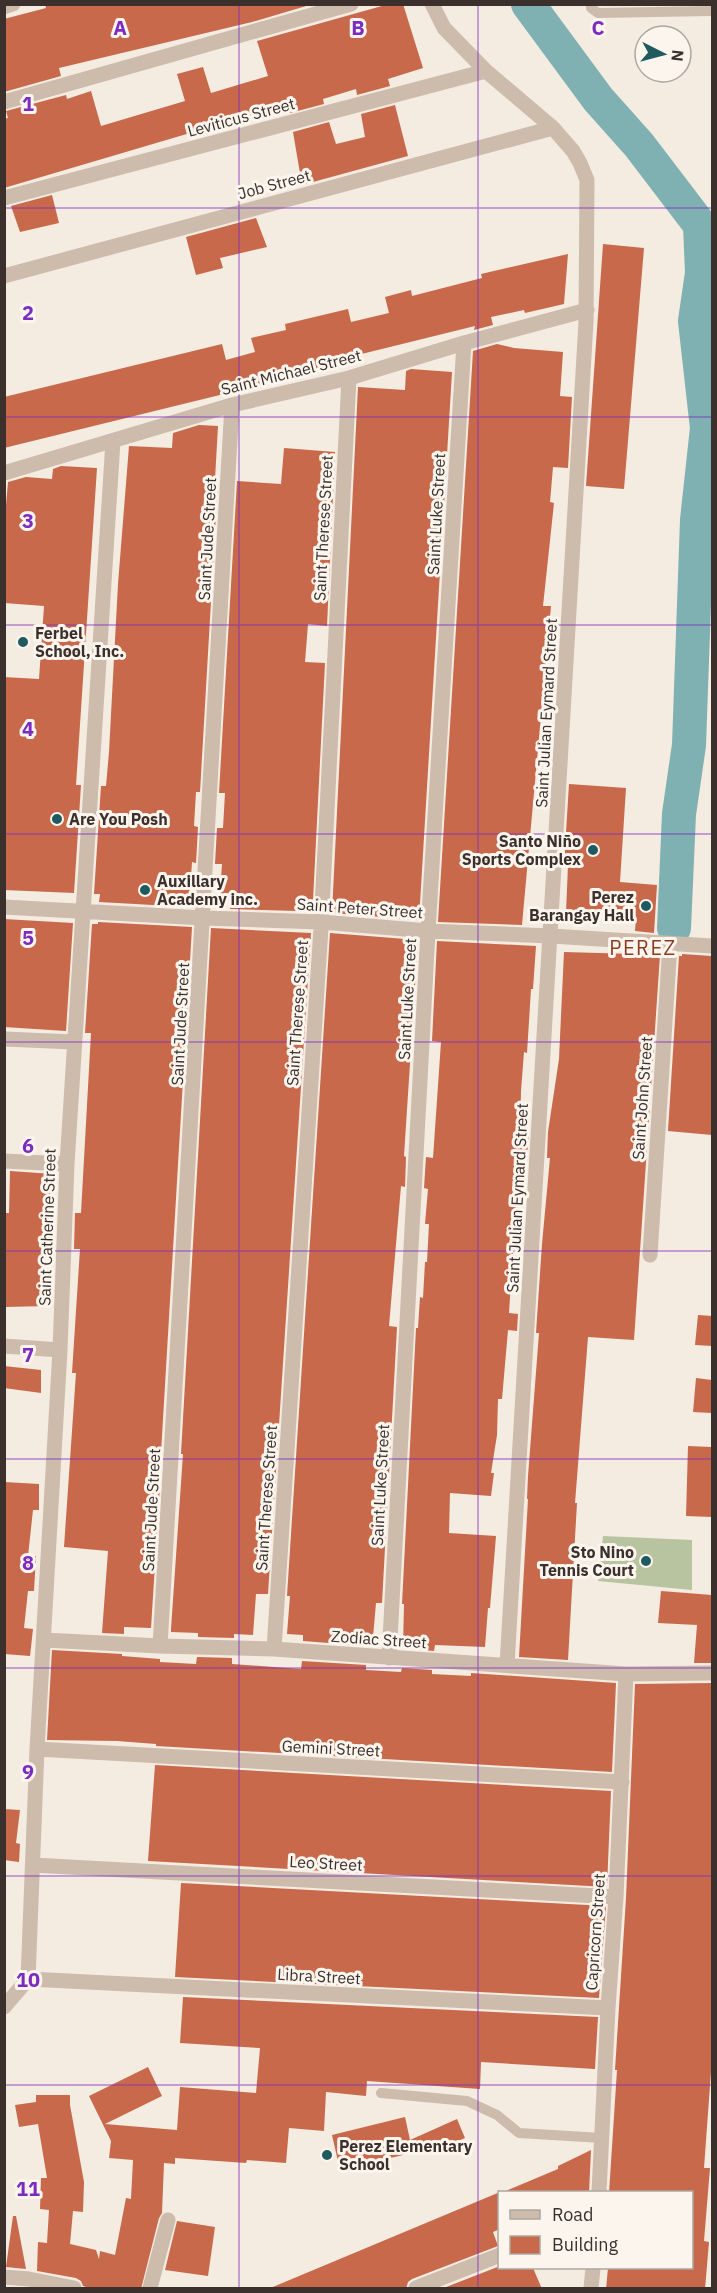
<svg xmlns="http://www.w3.org/2000/svg" width="717" height="2293" viewBox="0 0 717 2293" font-family="'IBM Plex Sans',sans-serif">
<style>
.green{fill:#b8c4a0}
.lines{fill:none;stroke-linecap:round;stroke-linejoin:round}
.river{stroke:#7fb0b2;stroke-width:34}
.building{fill:#c8694b}
.service{stroke:#cdbbac;stroke-width:10}
.minor{stroke:#cdbbac;stroke-width:15}
.grid{fill:none;stroke:#7b2cbf;stroke-width:1.5;stroke-opacity:0.55}
.poi-dot{fill:#1f5a5e;stroke:#fbf5ee;stroke-width:2}
.labels{text-anchor:middle;dominant-baseline:central;stroke-width:6;stroke-linejoin:round;paint-order:stroke}
.street-label{font-size:16px;fill:#3b302b;stroke:#fbf5ee}
.poi-label{font-size:16px;font-weight:bold;fill:#3b302b;stroke:#fbf5ee;text-anchor:start}
.quarter-label{font-size:20px;letter-spacing:1.5px;fill:#8c3b22;stroke:#fbf5ee}
.grid-label{font-size:20px;text-anchor:middle;font-weight:bold;fill:#7b2cbf;stroke:#fbf5ee;stroke-width:6;stroke-linejoin:round;paint-order:stroke}
</style>
<rect width="100%" height="100%" fill="#f4ebe1"/>
<!-- green -->
<path class="green" d="M603,1536L692,1540V1590L598,1581Z"/>
<g class="lines">
<!-- river -->
<path class="river" d="M528,4L598,99L639,145L700,225L702,273L695,321L707,428L697,520L689,745L679,814L674,928"/>
</g>
<!-- building -->
<path class="building" d="M45,4H313L252,22L59,68L61,76L4,92V19L46,8Z
M389,4H403L423,68L388,79L390,86L357,95L356,89L323,99L324,104L290,113L289,109L279,112L278,107L4,188V119L8,118L6,111L66,95L67,99L91,91L101,126L185,101L177,74L203,67L211,93L268,76L257,41Z
M395,105L408,156L302,185L293,132L329,122L336,144L365,137L361,114Z
M52,195L59,223L20,232L11,206Z
M256,218L267,247L220,258L223,268L196,275L186,237Z
M603,244L644,248L624,489L586,486Z
M568,254L564,304L525,313L524,310L491,317L493,325L474,330L475,326L321,364V368L262,383V385L258,386L259,388L233,394L232,392L4,448V397L222,344L226,360L255,352L251,338L286,330L285,324L348,309L351,322L389,313L385,297L411,290L412,296L482,278L481,274Z
M497,344L514,348L563,352L560,396L572,397L568,468L553,467L550,502L554,503L543,606H551L522,925L438,922L473,351Z
M411,369L452,372L419,920L332,913L358,387L405,390L406,371Z
M199,425L218,426L215,479L218,480L200,792H196L194,826L198,827L196,863L192,862L189,907L99,902L100,894H94L101,786H106L109,752L118,584L129,446L172,448L173,433Z
M284,448L335,452L327,626L308,624L305,662L325,663L313,900L298,898L297,911L230,909L231,894H220L222,864H215L217,828H223L225,793H219L237,481L281,484Z
M61,466L97,468L76,785H81L74,893L4,890V677L39,679L44,606L4,603V528L8,482L26,477L52,479L53,469Z
M569,784L626,788L620,882L657,885L654,933L635,931L636,917L566,913L568,865H564Z
M4,919L73,923L66,1031L4,1027Z
M98,922L192,927L161,1453H154L152,1485H160L151,1628L124,1627V1634L102,1633L108,1551L64,1547L76,1373H72L80,1249H74L75,1213H81L91,1033H85L92,924H98Z
M211,928L311,933L268,1594H256L253,1635L234,1634V1638L198,1637V1633L171,1632V1629L183,1454H181Z
M330,933L418,940L404,1156L406,1157L405,1187L401,1186L389,1326L397,1327L382,1603H376L373,1637H368V1646L303,1641V1635L287,1634L290,1596H287Z
M437,941L536,946L533,989H531L527,1053L524,1052L521,1091L520,1130L529,1131L527,1156H520L519,1158L509,1313L518,1314L517,1331L508,1330L502,1399H498L497,1435L491,1473H494L491,1496L450,1493L449,1533L496,1536L490,1608H488L485,1647L435,1645L434,1651L403,1648L404,1604H402L416,1328H418L420,1297L423,1298L425,1262H427L429,1224H425L428,1189L424,1188L426,1157L433,1158L441,1042L432,1041Z
M634,951L652,952V955H660L634,1340L588,1337L575,1503H577L568,1660L519,1657L528,1499H527L528,1476L539,1333H536L542,1244L550,1158H547L548,1132L559,1059L564,952L634,954Z
M682,954L712,956V1135L668,1131L679,956H682Z
M10,1171L53,1174L50,1213H55L54,1248L44,1247L43,1280H47V1306L4,1307V1213H9Z
M698,1315L712,1316V1346L695,1345Z
M4,1366L41,1370V1393L4,1388Z
M696,1378L712,1380V1413L693,1412Z
M688,1446L712,1447V1517L686,1516Z
M4,1482L39,1484V1510H33L28,1556H36L34,1591H28L24,1628L33,1629L30,1656L4,1654Z
M661,1591L712,1595V1663H694L697,1625L658,1623Z
M52,1650L122,1654V1656L160,1659V1662L196,1664L197,1657L232,1658V1664L301,1669L302,1661L366,1665V1670L401,1672L402,1668L432,1670V1674L471,1676V1673L616,1683L612,1772L156,1746V1744L117,1741L47,1740Z
M712,1683V2058L704,2168H710L704,2241L709,2242L705,2289H606L608,2268H692V2193H609L617,2070H615L626,1898L635,1684Z
M155,1765L611,1791L607,1887L148,1861Z
M4,1809L20,1810L16,1843L20,1844L19,1862L4,1860Z
M181,1883L606,1906L599,1998L175,1977Z
M183,1997L598,2017L595,2069L481,2062L480,2089L367,2081L366,2096L326,2092L324,2131L289,2128L286,2163L247,2160L246,2163L175,2158V2164L164,2163L162,2213L159,2218L141,2289H92L83,2286L81,2281L76,2278L37,2271L38,2242L47,2243L49,2210L40,2209L41,2178H47L38,2124L19,2127L15,2105L36,2102V2095H70V2105L84,2182L83,2212L73,2211L70,2244L96,2250L99,2259L100,2251L115,2255L126,2198L131,2199L133,2160L109,2158L111,2141L89,2096L148,2067L162,2096L105,2124L177,2130L180,2087L256,2093L260,2048L180,2043Z
M405,2117L410,2140L457,2119L465,2138L430,2153L428,2149L340,2170L332,2135Z
M591,2150L589,2193H501L558,2169V2166Z
M500,2192V2229L493,2232L498,2246L412,2279L408,2282L406,2289H268Z
M13,2216H16L26,2269L6,2267Z
M177,2221L215,2227L208,2276L165,2270Z
M500,2266V2268H533L542,2289H441Z"/>
<g class="lines">
<!-- service -->
<path class="service" d="M591,4V8L598,13L712,11
M381,2093L467,2101L497,2115L519,2133L602,2138"/>
<!-- minor -->
<path class="minor" d="M432,4L444,28L486,71L553,128L573,151L580,163L587,180L586,322L507,1665
M4,7L13,4
M4,102L351,4
M4,198L486,71
M4,276L553,128
M4,473L232,405L349,378L464,343L587,310
M4,907L204,918L321,922L428,931L551,936L712,946
M4,1039L74,1042
M4,1161L67,1164
M650,1255L670,944
M4,1346L60,1350
M44,1640L160,1646L274,1649L626,1674L712,1673
M160,1646L232,405
M274,1649L321,928L349,378
M389,1658L428,931L464,343
M37,1749L622,1782
M33,1865L616,1897
M28,1979L608,2008
M4,2007L28,1979L37,1749L60,1350L67,1164L113,441
M599,2192L608,2008L616,1897L626,1674
M4,2277L29,2279L74,2288
M150,2288L168,2220
M416,2288L500,2255
M591,2288L593,2268"/>
</g>
<!-- grid -->
<path class="grid" d="M239,4V2288M478,4V2288M4,208H712M4,417H712M4,625H712M4,834H712M4,1042H712M4,1251H712M4,1459H712M4,1668H712M4,1876H712M4,2085H712"/>
<!-- markers -->
<g class="poi-dot">
<circle cx="23" cy="642" r="6"/>
<circle cx="57" cy="819" r="6"/>
<circle cx="593" cy="850" r="6"/>
<circle cx="145" cy="890" r="6"/>
<circle cx="646" cy="906" r="6"/>
<circle cx="646" cy="1561" r="6"/>
<circle cx="327" cy="2155" r="6"/>
</g>
<g class="labels">
<!-- street labels -->
<g class="street-label">
<text transform="translate(241 117) rotate(-15)">Leviticus Street</text>
<text transform="translate(274 184) rotate(-15)">Job Street</text>
<text transform="translate(291 372) rotate(-14)">Saint Michael Street</text>
<text transform="translate(436 514) rotate(-87)">Saint Luke Street</text>
<text transform="translate(323 528) rotate(-87)">Saint Therese Street</text>
<text transform="translate(207 539) rotate(-87)">Saint Jude Street</text>
<text transform="translate(546 713) rotate(-87)">Saint Julian Eymard Street</text>
<text transform="translate(360 908) rotate(4)">Saint Peter Street</text>
<text transform="translate(407 999) rotate(-87)">Saint Luke Street</text>
<text transform="translate(297 1013) rotate(-86)">Saint Therese Street</text>
<text transform="translate(180 1024) rotate(-87)">Saint Jude Street</text>
<text transform="translate(642 1098) rotate(-86)">Saint John Street</text>
<text transform="translate(517 1198) rotate(-87)">Saint Julian Eymard Street</text>
<text transform="translate(47 1227) rotate(-88)">Saint Catherine Street</text>
<text transform="translate(380 1485) rotate(-87)">Saint Luke Street</text>
<text transform="translate(266 1498) rotate(-86)">Saint Therese Street</text>
<text transform="translate(151 1510) rotate(-87)">Saint Jude Street</text>
<text transform="translate(379 1639) rotate(4)">Zodiac Street</text>
<text transform="translate(331 1748) rotate(3)">Gemini Street</text>
<text transform="translate(326 1863) rotate(3)">Leo Street</text>
<text transform="translate(595 1932) rotate(-86)">Capricorn Street</text>
<text transform="translate(319 1976) rotate(3)">Libra Street</text>
</g>
<!-- poi labels -->
<g class="poi-label">
<text x="35" y="633">Ferbel<tspan x="35" dy="18">School, Inc.</tspan></text>
<text x="69" y="819">Are You Posh</text>
<text x="581" y="841" text-anchor="end">Santo Niño<tspan x="581" dy="18">Sports Complex</tspan></text>
<text x="157" y="881">Auxillary<tspan x="157" dy="18">Academy inc.</tspan></text>
<text x="634" y="897" text-anchor="end">Perez<tspan x="634" dy="18">Barangay Hall</tspan></text>
<text x="634" y="1552" text-anchor="end">Sto Nino<tspan x="634" dy="18">Tennis Court</tspan></text>
<text x="339" y="2146">Perez Elementary<tspan x="339" dy="18">School</tspan></text>
</g>
<!-- quarter labels -->
<g class="quarter-label">
<text x="643" y="947">PEREZ</text>
</g>
</g>
<g class="grid-label">
<text x="120" y="35">A</text>
<text x="358" y="35">B</text>
<text x="598" y="35">C</text>
<text x="28" y="111">1</text>
<text x="28" y="320">2</text>
<text x="28" y="528">3</text>
<text x="28" y="736">4</text>
<text x="28" y="945">5</text>
<text x="28" y="1153">6</text>
<text x="28" y="1362">7</text>
<text x="28" y="1570">8</text>
<text x="28" y="1779">9</text>
<text x="28" y="1987">10</text>
<text x="28" y="2196">11</text>
</g>
<!-- border -->
<rect width="717" height="2293" fill="none" stroke="#3b302b" stroke-width="12"/>
<!-- legend -->
<rect x="498" y="2191" width="195" height="78" fill="#fbf5ee" stroke="#aea6a0" stroke-width="1.5"/>
<rect x="510" y="2210" width="30" height="9" fill="#cdbbac" stroke="#aea6a0" stroke-width="1.5"/>
<text x="552" y="2221" font-size="18" fill="#3b302b">Road</text>
<rect x="510" y="2236" width="30" height="18" fill="#c8694b" stroke="#aea6a0" stroke-width="1.5"/>
<text x="552" y="2251" font-size="18" fill="#3b302b">Building</text>
<!-- north arrow -->
<g transform="translate(663 54) rotate(96)"><circle r="28" fill="#fbf5ee" stroke="#aea6a0" stroke-width="1.5"/>
<path d="M0-4.5L10 22L0 15L-10 22Z" fill="#1f5a5e"/>
<text y="-9" font-size="16" font-weight="bold" text-anchor="middle" fill="#3b302b">N</text>
</g>
</svg>
